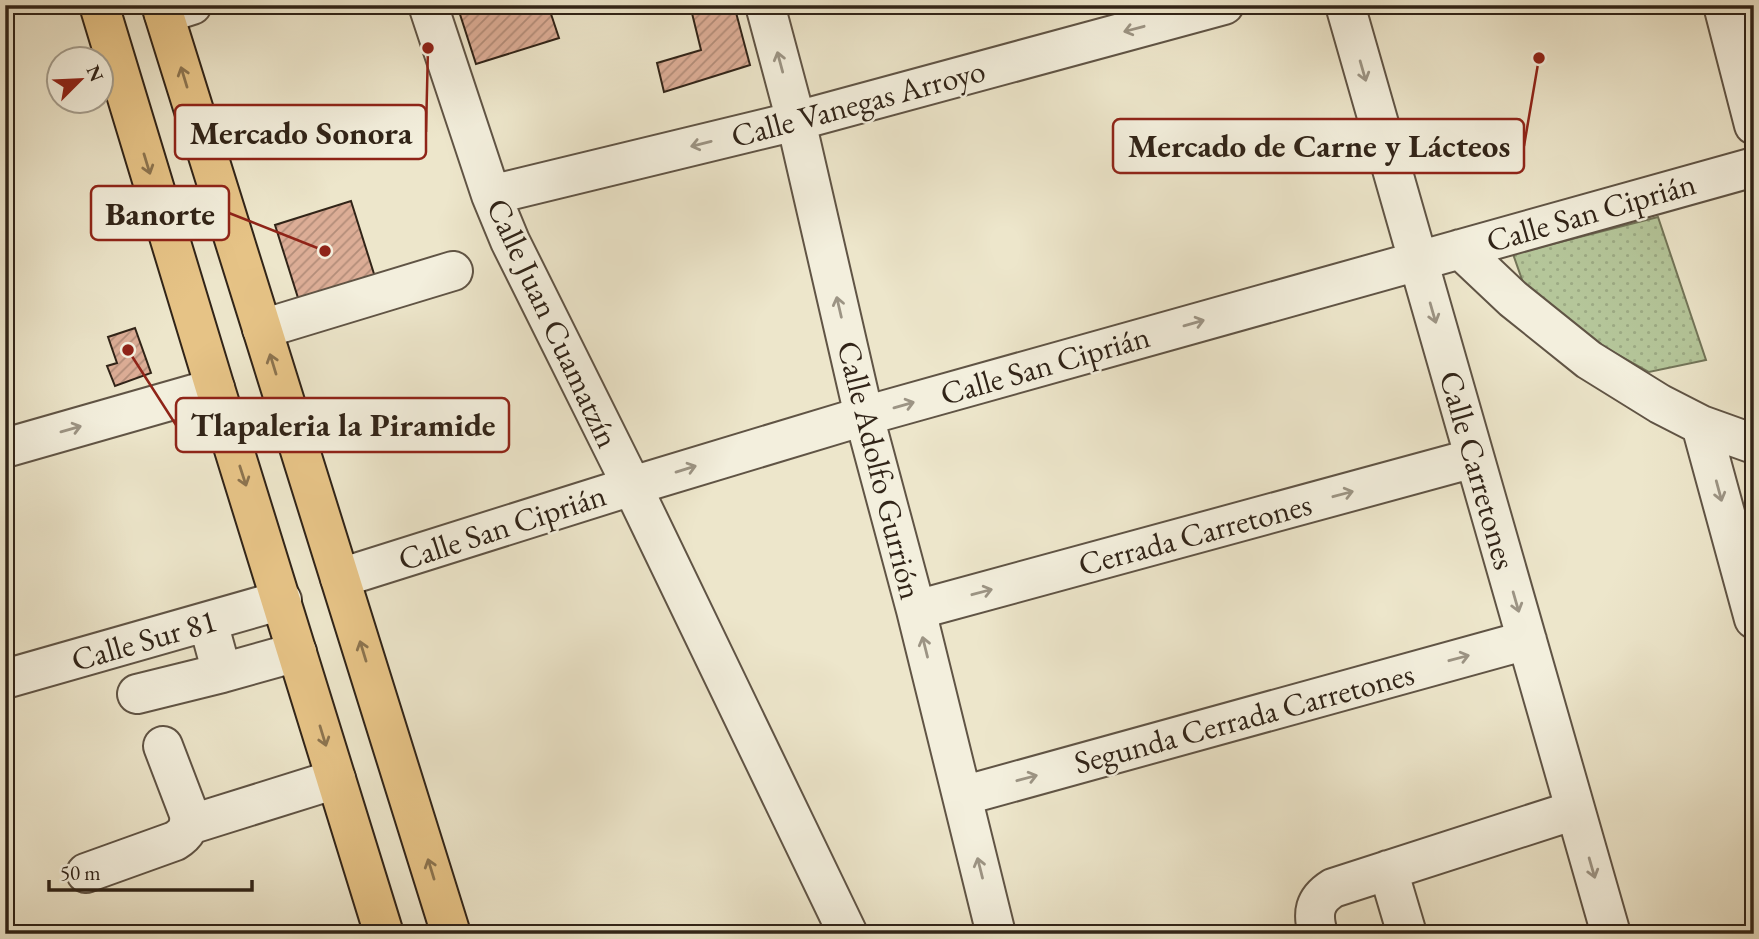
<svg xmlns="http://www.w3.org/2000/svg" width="1759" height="939" viewBox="0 0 1759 939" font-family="'EB Garamond',serif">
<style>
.green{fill:url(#green-dots);stroke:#737559;stroke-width:2}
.building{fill:url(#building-hatch);stroke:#312418;stroke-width:2}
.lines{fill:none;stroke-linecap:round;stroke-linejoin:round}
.minor-casing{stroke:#605445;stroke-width:42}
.major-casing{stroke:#312418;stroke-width:42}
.minor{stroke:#f3efdd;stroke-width:38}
.major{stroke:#e6c386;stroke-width:38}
.oneway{stroke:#9c9484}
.oneway2{stroke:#8c744f}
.labels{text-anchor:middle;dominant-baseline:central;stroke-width:5;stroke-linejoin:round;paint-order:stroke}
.street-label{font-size:32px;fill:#312418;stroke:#f3efdd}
.leader{fill:none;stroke:#8f2418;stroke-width:2.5}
.callout-dot{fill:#8f2418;stroke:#f3efdd;stroke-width:2.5}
.callout{fill:#f3efdd;stroke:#8f2418;stroke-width:2.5}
.callout-label{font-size:33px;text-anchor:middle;font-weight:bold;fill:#312418}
</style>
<defs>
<pattern id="green-dots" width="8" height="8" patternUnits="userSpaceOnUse" patternTransform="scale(1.75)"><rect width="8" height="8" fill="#b5c69a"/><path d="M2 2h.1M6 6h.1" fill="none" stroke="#9caa84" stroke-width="1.8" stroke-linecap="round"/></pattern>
<pattern id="building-hatch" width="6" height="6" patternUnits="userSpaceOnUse" patternTransform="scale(1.75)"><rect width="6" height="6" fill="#dcad96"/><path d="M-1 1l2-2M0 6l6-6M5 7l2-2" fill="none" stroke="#b38d79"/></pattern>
</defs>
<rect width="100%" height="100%" fill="#ede6cb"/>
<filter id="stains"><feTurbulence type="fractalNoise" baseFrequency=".00286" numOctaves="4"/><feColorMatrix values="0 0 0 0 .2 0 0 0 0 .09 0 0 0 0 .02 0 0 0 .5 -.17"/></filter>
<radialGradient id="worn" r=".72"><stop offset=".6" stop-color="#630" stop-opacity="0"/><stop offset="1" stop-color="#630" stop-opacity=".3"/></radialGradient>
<!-- green -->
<path class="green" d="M1658,217L1706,360L1649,372L1599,344L1526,291L1513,254Z"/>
<!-- building -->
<path class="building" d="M457,5H548L559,38L476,64Z
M690,5H734L750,65L664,92L657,63L701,50Z
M351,201L375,277L299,301L275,225Z
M135,328L151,373L115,386L107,366L117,363L108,337Z"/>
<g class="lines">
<!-- minor casing -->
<g class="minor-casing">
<path id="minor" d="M428,5L491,195L510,241L632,486L848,934
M765,5L796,121L864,416L916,610L996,934
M1345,5L1611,934
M1723,5L1754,125
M164,14L192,5
M491,195L796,121L1224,5
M1460,249L1513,299L1589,360L1660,404L1701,425L1754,444
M262,329L453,271
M1701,425L1754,619
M5,448L215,388
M340,578L632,486L864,416L1754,167
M916,610L1474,458
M222,673L297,652
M5,679L282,600
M137,694L222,673L208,622
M962,796L1527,640
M189,825L336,779
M1388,870L1407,934
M86,873L175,841C186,834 190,828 189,814L163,746
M1318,934C1312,913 1314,900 1333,888L1575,810"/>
</g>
<!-- major casing -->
<g class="major-casing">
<path id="major" d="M99,5L215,388L384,934
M161,5L451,934"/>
</g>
<!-- minor -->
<use href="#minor" class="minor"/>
<!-- major -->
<use href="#major" class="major"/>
</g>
<!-- one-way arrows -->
<defs><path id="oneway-shaft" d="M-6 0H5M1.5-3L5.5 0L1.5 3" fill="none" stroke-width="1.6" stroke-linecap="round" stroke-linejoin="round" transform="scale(1.75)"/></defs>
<g class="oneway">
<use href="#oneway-shaft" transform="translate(1134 29) rotate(165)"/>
<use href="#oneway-shaft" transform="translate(780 62) rotate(-105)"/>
<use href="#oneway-shaft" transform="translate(1363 71) rotate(74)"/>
<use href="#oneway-shaft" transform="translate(701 144) rotate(166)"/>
<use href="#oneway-shaft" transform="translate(839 307) rotate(-103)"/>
<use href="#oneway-shaft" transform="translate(1433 313) rotate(74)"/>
<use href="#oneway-shaft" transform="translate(1194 323) rotate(-16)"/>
<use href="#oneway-shaft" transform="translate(904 405) rotate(-16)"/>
<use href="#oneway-shaft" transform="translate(71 429) rotate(-16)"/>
<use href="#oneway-shaft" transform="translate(686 469) rotate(-17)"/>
<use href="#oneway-shaft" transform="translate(1719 491) rotate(75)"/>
<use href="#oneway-shaft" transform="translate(1343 494) rotate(-15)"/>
<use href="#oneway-shaft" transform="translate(982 592) rotate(-15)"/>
<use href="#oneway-shaft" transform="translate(1516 602) rotate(74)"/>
<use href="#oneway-shaft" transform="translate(925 647) rotate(-104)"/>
<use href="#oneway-shaft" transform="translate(1459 658) rotate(-15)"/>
<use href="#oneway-shaft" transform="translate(1027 778) rotate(-15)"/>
<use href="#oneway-shaft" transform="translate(980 868) rotate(-104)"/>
<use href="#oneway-shaft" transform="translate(1592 868) rotate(74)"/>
</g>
<g class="oneway2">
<use href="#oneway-shaft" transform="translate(184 77) rotate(-107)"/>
<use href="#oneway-shaft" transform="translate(147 164) rotate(73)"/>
<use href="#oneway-shaft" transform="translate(273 364) rotate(-107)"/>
<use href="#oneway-shaft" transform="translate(243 476) rotate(72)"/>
<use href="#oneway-shaft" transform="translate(363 651) rotate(-107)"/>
<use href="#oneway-shaft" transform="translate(323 736) rotate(73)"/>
<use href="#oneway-shaft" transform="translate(431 869) rotate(-107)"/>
</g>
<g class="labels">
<!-- street labels -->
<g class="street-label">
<text transform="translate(858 103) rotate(-15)">Calle Vanegas Arroyo</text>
<text transform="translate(1591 212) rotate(-16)">Calle San Ciprián</text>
<text transform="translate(553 323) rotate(65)">Calle Juan Cuamatzín</text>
<text transform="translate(1045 365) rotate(-16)">Calle San Ciprián</text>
<text transform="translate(880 470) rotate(76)">Calle Adolfo Gurrión</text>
<text transform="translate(1478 470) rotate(74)">Calle Carretones</text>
<text transform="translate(502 527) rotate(-18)">Calle San Ciprián</text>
<text transform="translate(1195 534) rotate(-15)">Cerrada Carretones</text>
<text transform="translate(144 640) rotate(-16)">Calle Sur 81</text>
<text transform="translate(1244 718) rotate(-15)">Segunda Cerrada Carretones</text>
</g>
</g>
<!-- callouts -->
<path class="leader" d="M428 48L426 132M1539 58L1524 146M325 251L229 213M128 350L176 425"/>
<g class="callout-dot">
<circle cx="428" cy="48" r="7"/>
<circle cx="1539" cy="58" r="7"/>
<circle cx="325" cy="251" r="7"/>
<circle cx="128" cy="350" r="7"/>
</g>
<g class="callout">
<rect x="175" y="105" width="251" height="54" rx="7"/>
<rect x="1113" y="119" width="411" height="54" rx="7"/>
<rect x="91" y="186" width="138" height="54" rx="7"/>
<rect x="176" y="398" width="333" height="54" rx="7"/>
</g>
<g class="callout-label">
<text x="301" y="144">Mercado Sonora</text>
<text x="1319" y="157">Mercado de Carne y Lácteos</text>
<text x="160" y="225">Banorte</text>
<text x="343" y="436">Tlapaleria la Piramide</text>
</g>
<!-- margin -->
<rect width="1759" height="939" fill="none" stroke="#ede6cb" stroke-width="28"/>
<rect x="7" y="7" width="1745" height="925" fill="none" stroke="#312418" stroke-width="3.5"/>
<rect x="14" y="14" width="1731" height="911" fill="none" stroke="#312418" stroke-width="2"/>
<!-- north arrow -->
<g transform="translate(80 80) rotate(66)"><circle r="33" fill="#f3efdd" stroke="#a59e8e" stroke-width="2"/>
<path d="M0-5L12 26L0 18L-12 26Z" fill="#8f2418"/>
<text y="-10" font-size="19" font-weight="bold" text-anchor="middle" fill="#312418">N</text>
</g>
<!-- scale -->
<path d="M49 880v10h203v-10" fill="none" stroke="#312418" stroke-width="3.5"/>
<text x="60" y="880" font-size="21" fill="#312418" stroke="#f3efdd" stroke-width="5" paint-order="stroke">50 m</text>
<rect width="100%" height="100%" filter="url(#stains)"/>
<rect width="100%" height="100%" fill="url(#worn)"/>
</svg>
